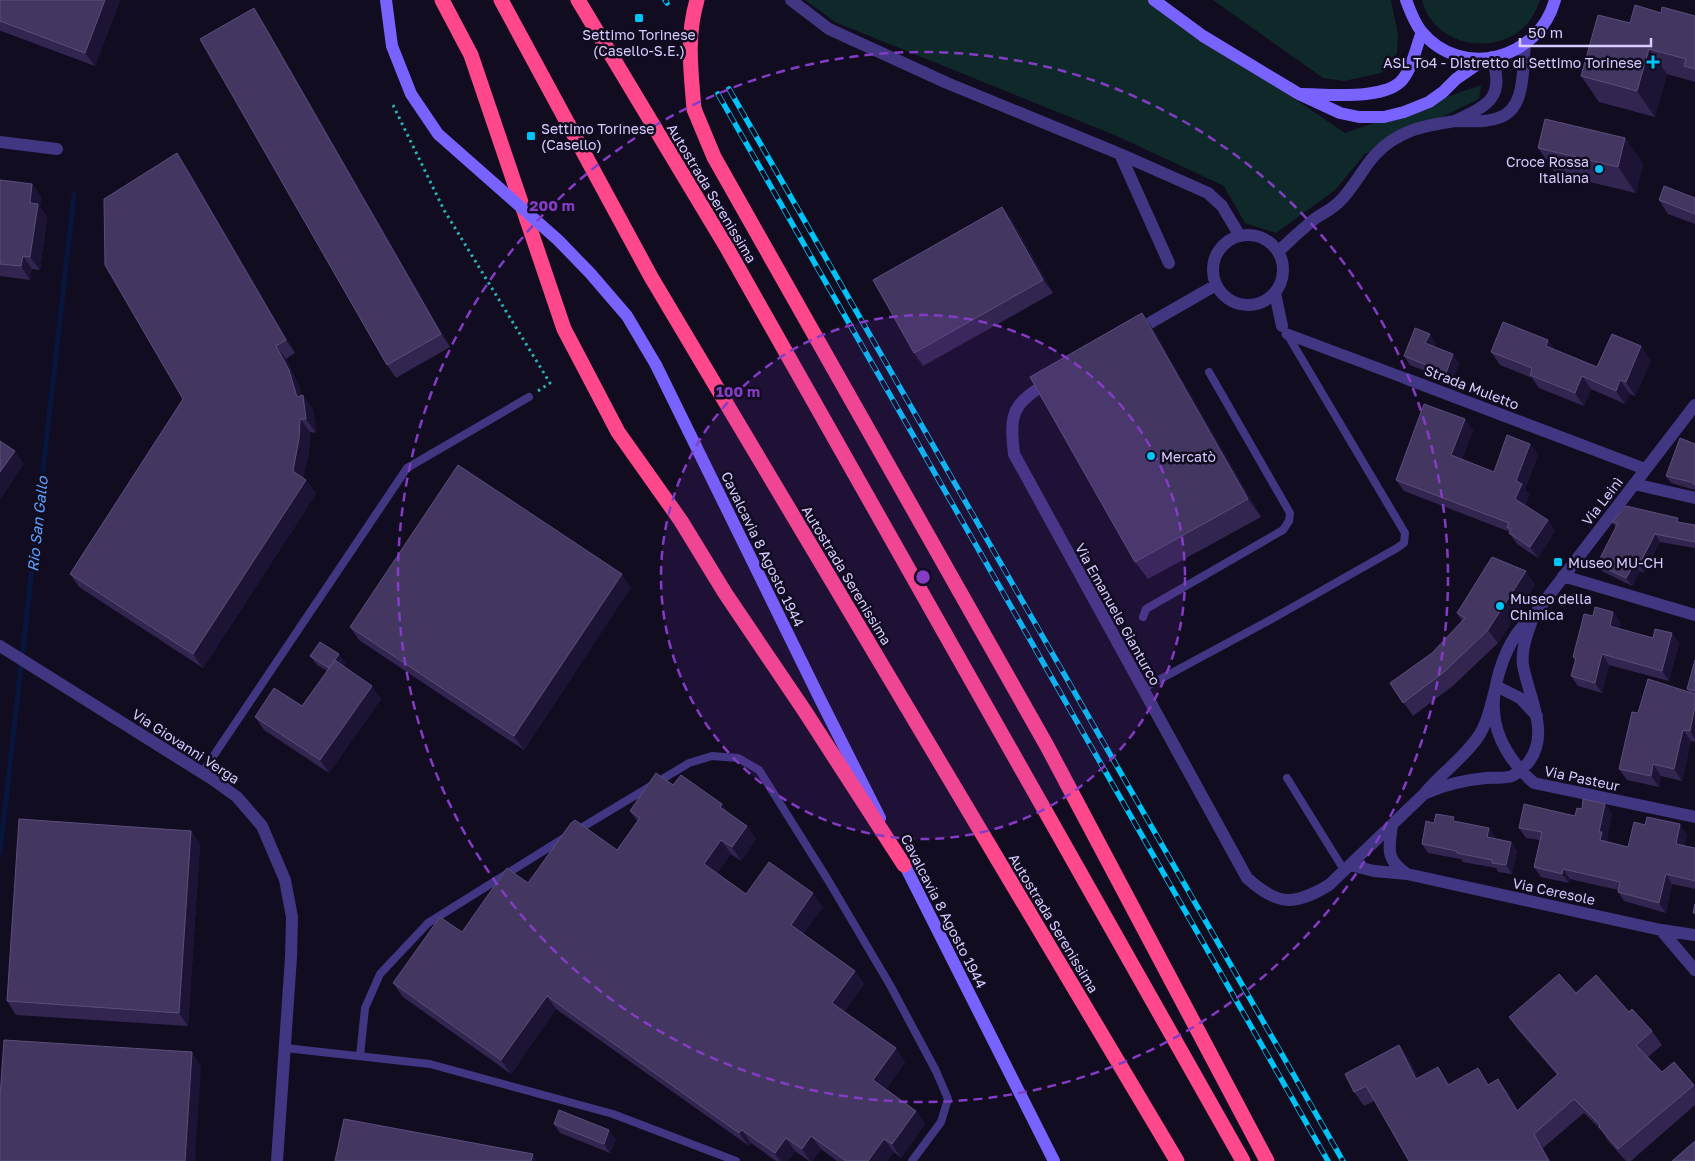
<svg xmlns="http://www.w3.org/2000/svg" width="1695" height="1161" viewBox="0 0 1695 1161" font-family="'Golos Text',sans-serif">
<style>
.green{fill:#0f292b}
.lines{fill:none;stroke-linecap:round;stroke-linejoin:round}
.stream{stroke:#08163e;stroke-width:5}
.path{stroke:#2baeb4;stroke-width:3;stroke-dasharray:2.5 4;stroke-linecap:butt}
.service{stroke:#413681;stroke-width:8}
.pedestrian{stroke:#413681;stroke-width:11}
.minor{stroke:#413681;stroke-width:12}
.secondary{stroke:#7863ff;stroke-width:12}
.motorway{stroke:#ff478b;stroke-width:15}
.rail-casing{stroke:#00c3f7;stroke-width:5.5}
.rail{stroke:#120c21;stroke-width:4;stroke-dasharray:11;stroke-linecap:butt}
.secondary-bridge{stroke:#7863ff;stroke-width:12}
.motorway-bridge{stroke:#ff478b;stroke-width:15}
.wall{fill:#32254f}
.shaded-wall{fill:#1d1335}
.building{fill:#433762;stroke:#5b4e7b}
.ring{fill:none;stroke:#843cc5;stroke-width:2.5;stroke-dasharray:9 6}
.poi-dot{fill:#00c3f7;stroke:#120c21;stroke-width:2}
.labels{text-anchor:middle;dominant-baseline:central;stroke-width:5;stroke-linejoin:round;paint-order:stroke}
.poi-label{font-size:14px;fill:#d8ccff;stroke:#120c21;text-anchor:start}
.street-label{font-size:14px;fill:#d8ccff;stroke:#120c21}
.water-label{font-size:15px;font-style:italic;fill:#5aa1ff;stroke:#120c21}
.centre{fill:#843cc5;stroke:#120c21;stroke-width:2.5}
.ring-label{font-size:15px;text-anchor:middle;font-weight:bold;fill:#843cc5;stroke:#120c21;stroke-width:5;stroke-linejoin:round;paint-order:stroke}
</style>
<rect width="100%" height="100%" fill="#120c21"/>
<!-- green -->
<path class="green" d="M805,0H1148L1345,133L1481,85L1479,99L1365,154L1335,190L1276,233L1245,223L1224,186L1117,136L835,22Z
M1213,0H1391L1398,35L1397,53L1381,73L1344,81L1323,78Z
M1422,0H1540C1536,11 1531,21 1522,29C1489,57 1432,43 1422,0Z"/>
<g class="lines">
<!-- stream -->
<path class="stream" d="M0,853L74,195"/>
<!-- path -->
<path class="path" d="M393,105L444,210L550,383L538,391"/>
<!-- service -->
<path class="service" d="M1143,617L1146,609L1283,530L1289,521L1290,513L1209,372
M1142,689L1270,620L1397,548L1404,543L1405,533L1287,334
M202,773L407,468L529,397
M1287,778L1344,870
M576,831L689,763L712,756L738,758L759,770L828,880L890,985L936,1071L948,1099L941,1122L912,1161
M285,1048L430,1064L613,1114L736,1161
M360,1056L365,1008L380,974L428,923L564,838"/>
<!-- pedestrian -->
<path class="pedestrian" d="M1287,334L1407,379"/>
<!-- minor -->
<path class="minor" d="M791,0L829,29L947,83L1120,154L1169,263
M1492,57C1505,98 1489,105 1455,121C1468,121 1485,123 1498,118C1527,109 1522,68 1525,45
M0,142L57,149
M1120,154L1208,193L1222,206L1240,236
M1213 270a35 35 0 1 1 70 0a35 35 0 1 1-70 0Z
M1278,252C1289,241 1300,231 1312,221C1321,214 1333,209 1340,201C1354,187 1363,168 1375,155C1398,130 1423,126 1455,121
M1275,293L1282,326
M1134,332L1216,285
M1407,379L1645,469
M1050,381C1013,404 1009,411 1014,454L1247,878C1278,906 1294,906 1329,885L1424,794C1440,774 1463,759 1478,737C1488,722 1491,704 1496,686L1520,698L1537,716
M1695,405L1534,615C1528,621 1520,628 1516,635C1503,654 1492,688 1494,711C1495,739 1514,766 1534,783L1695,817
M1634,484L1695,498
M1563,576L1695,615
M0,646L212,779L237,797L262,826L285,880L292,917L291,957L277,1161
M1426,793C1446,784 1464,780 1486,778C1494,777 1504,779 1512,776C1518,773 1523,768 1527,764C1552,735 1528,696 1523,665C1521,649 1527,635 1532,620
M1392,825C1389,850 1385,859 1407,874
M1350,865L1374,871L1407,874L1661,930L1695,935
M1661,930L1695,970"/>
<!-- secondary -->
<path class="secondary" d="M1154,0L1203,36L1299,94L1340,113L1359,117H1384L1404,112L1429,102L1443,92L1456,79L1485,59
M1406,0C1410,11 1414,22 1421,31C1462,81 1539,59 1555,0
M1301,94C1327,94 1386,101 1403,79C1413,66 1416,47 1422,32
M656,365L819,697L880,818
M901,858L1054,1161"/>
<!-- motorway -->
<path class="motorway" d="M442,0L471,55L564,329L618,432L681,521L725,593L804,710L904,865
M501,0L651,277L1177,1161
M578,0L727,248L1243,1161
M694,109L714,157L1047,746L1267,1161"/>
<!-- rail casing -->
<g class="rail-casing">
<path id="rail" d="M665,0L667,3
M729,89L1343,1161
M718,94L1328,1161"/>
</g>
<!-- rail -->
<use href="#rail" class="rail"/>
<!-- secondary-bridge -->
<path class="secondary-bridge" d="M386,0L392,46L411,94L438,134L558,240L590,273L627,316L656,365"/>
<!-- motorway-bridge -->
<path class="motorway-bridge" d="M694,109C691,71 686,37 697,0"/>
</g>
<!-- wall -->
<path class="wall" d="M0,0H120L95,66L1,31L0,30Z
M1661,13L1695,16V82L1667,74L1655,117L1599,102L1581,76L1630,23Z
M263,22L450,347L396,378L387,365Z
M1625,138L1643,164L1636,193L1556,174L1538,148Z
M186,166L295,353L286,359L298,384L302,396L313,409L316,433L310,432L309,452L303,479L306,480L316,494L203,668L79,587L70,574L183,399Z
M0,180L32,184L41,197L40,207L47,217L40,270L32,269L30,280L0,276Z
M1695,198V224L1668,214L1659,200Z
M1002,207L1012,220L1053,293L923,366L914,353Z
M1142,313L1154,331L1261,517L1148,579L1135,562Z
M1548,340L1555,350L1597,367L1651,360L1635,396L1630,394L1625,404L1591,389L1584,406L1539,388L1532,378L1500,365L1491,352Z
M1436,343L1434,347L1459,363L1452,382L1410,365L1404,356Z
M1465,419L1473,431L1462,459L1494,472L1530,444L1538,455L1525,489L1529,495L1525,505L1548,520L1555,531L1538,558L1517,544L1509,533L1510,532L1404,491L1396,480Z
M1695,444V490L1671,483L1666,476Z
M1612,522H1680L1695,525V548L1660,542L1644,573L1640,571L1632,586L1602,571L1597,564L1616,528Z
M1535,584L1498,643L1454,685L1413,716L1390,683L1432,653L1462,621L1457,613Z
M631,587L524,750L359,640L350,627Z
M1613,612L1620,622L1619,629L1653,638L1672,633L1679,643L1669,681L1609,665L1602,693L1578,686L1571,676L1575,660L1573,657L1593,616Z
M339,654L345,663L343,666L381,699L329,773L264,730L255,717L302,706L327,671L317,665L310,656Z
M1695,660V742L1691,741L1682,781L1661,776L1659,787L1627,780L1619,769L1638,713L1689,692L1687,689Z
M673,785L722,804L727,812L747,826L756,839L741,861L731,854L717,873L746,894L823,907L803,934L855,971L864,984L844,1012L896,1048L905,1062L886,1089L916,1111L925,1124L901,1158L894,1152L887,1161H837L821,1149L812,1161H809L795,1151L788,1161H776L751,1143L749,1146L556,1009L511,1074L403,997L393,983L528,883L617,850L637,821L630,811Z
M1605,804L1612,813L1607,839L1609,842L1628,847L1687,834L1684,846L1695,848V889L1672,884L1666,913L1624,901L1618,892V890L1570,879L1569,883L1541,877L1534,867L1540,840L1526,838L1519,828L1575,816L1582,809Z
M1457,821L1489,828L1495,837V839L1511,842L1517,851L1512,874L1498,872L1496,868L1463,862L1461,859L1428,853L1422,844L1434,823Z
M191,831L200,844L188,1026L16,1015L7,1001Z
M1576,993L1629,1012L1652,1031L1662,1045L1648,1057L1662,1072L1674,1062L1695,1087V1105L1631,1161H1626L1608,1141L1601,1130L1584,1113L1543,1148L1374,1101L1364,1106L1354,1092L1409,1059L1418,1078L1438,1067L1450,1085L1489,1084L1508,1092L1518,1110L1557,1075L1519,1031L1509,1017Z
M554,1124L616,1139L610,1153L560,1133Z"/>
<!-- shaded-wall -->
<path class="shaded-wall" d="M105,0H120L95,66L85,53Z
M254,8L263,22L450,347L441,334Z
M1649,49L1667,74L1655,117L1637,91Z
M1625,138L1643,164L1636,193L1618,167Z
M177,153L186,166L295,353L286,340Z
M32,184L41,197L40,207L47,217L40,270L30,257V203Z
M1002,207L1012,220L1053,293L1043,280Z
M23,256L32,269L30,280L21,266Z
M1142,313L1154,331L1261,517L1248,499Z
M1430,334L1436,343L1432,352L1425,343Z
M1548,340L1558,354L1546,346Z
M276,346L286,359L298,384L304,402L303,395L313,409L316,433L306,419Z
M1641,346L1651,360L1635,396L1626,382Z
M1453,354L1459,363L1452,382L1446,373Z
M1582,376L1591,389L1584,406L1575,393Z
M1620,380L1630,394L1625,404L1616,391Z
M300,419L310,432L309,452L302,485L293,471Z
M1465,419L1473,431L1459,466L1451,455Z
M1530,444L1538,455L1525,489L1529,495L1523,510L1515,499L1516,481Z
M15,451L24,464L0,500V472Z
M306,480L316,494L203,668L193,654Z
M1548,520L1555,531L1538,558L1530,547Z
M1655,534L1660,542L1644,573L1639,565Z
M1635,563L1640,571L1632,586L1626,578Z
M1526,571L1535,584L1498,643L1488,630Z
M622,574L631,587L524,750L514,736Z
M1613,612L1620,622L1617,636L1610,626Z
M1672,633L1679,643L1669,681L1662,671Z
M339,654L345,663L336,677L329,668Z
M1602,654L1609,665L1602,693L1595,683Z
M372,686L381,699L329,773L320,760Z
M1695,706V739L1690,731Z
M1683,730L1691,741L1682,781L1674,769Z
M1653,764L1661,776L1659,787L1651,776Z
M722,804L732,818L720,807Z
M1605,804L1612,813L1607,839L1609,842L1600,840L1599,832Z
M1680,824L1687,834L1683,854L1676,844Z
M747,826L756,839L741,861L732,847Z
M1489,828L1495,837L1494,846L1487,837Z
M191,831L200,844L188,1026L179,1013Z
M721,840L731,854L714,877L704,864Z
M1511,842L1517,851L1512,874L1506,865Z
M1563,869L1570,879L1569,883L1562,874Z
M1666,874L1672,884L1666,913L1659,903Z
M813,893L823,907L800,939L791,925Z
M855,971L864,984L841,1016L832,1003Z
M547,996L556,1009L511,1074L501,1060Z
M1399,1045L1409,1059L1426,1093L1416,1079Z
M896,1048L905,1062L882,1094L873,1080Z
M192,1052L201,1066L195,1161H185Z
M1438,1067L1447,1081L1458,1099L1448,1085Z
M1498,1079L1508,1092L1526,1125L1517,1111Z
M916,1111L925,1124L901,1158L892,1144Z
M609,1130L616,1139L610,1153L604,1144Z
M742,1130L751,1143L749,1146L739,1133Z
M1534,1134L1543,1148L1551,1161H1549Z
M811,1136L821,1149L812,1161H810L802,1149Z
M786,1138L795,1151L788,1161H780L775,1153Z
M884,1139L894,1152L887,1161H868Z
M533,1154L537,1161H531Z"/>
<!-- building -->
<path class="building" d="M0,0H105L85,53L0,21Z
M1635,5L1661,13L1662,7L1695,16V69L1684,66L1686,59L1649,49L1637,91L1581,76L1598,15L1630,23Z
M254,8L441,334L387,365L200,39Z
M1545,119L1625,138L1618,167L1538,148Z
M177,153L286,340L276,346L289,370L297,397L303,395L306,419H300L299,439L293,471L306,480L193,654L70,574L183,399L105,265L104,199Z
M0,180L32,184L30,203L38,204L30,257L23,256L21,266L0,264Z
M1664,186L1695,198V214L1659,200Z
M1002,207L1043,280L914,353L873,280Z
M1142,313L1248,499L1135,562L1030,377Z
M1503,322L1548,340L1546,346L1597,367L1612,334L1641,346L1626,382L1620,380L1616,391L1582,376L1575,393L1530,375L1532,368L1491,352Z
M1415,328L1430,334L1425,343L1453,354L1446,373L1404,356Z
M1424,404L1465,419L1451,455L1494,472L1507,435L1530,444L1516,481L1522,484L1515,499L1548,520L1530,547L1509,533L1511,530L1507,527L1509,523L1396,480Z
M1680,438L1695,444V485L1691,482L1666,476Z
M0,441L15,451L0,472Z
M458,465L622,574L514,736L350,627Z
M1626,506L1678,518L1677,522L1695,525V542L1655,534L1639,565L1635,563L1626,578L1597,564L1618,523L1612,522Z
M1492,557L1526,571L1488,630L1444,672L1403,703L1390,683L1432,653L1465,618L1457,613Z
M1595,607L1613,612L1610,626L1653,638L1655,629L1672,633L1662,671L1602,654L1595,683L1571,676L1576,658L1573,657L1584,614L1593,616Z
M320,642L339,654L329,668L310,656Z
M335,660L372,686L320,760L255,717L274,688L302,706Z
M1695,660V691L1687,689Z
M1648,679L1695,694V706L1690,731L1683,730L1674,769L1653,764L1651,776L1619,769L1632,712L1638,713Z
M656,773L673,785L681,775L722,804L720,807L747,826L732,847L721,840L704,864L746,894L769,862L813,893L791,925L855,971L832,1003L896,1048L873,1080L916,1111L892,1144L884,1139L868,1161H846L811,1136L802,1149L786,1138L775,1153L742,1130L739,1133L547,996L501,1060L393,983L440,917L462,932L507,868L528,883L571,823L575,820L617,850L640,818L630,811Z
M1583,799L1605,804L1599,832H1602L1600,840L1628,847L1634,822L1645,825L1647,817L1680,824L1676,844L1695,848V881L1666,874L1659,903L1618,892L1620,882L1563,869L1562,874L1534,867L1542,832L1519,828L1524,804L1575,816L1577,808L1582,809Z
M1436,814L1454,817L1453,821L1489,828L1487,837L1511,842L1506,865L1492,863V860L1457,853V851L1422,844L1426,821L1434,823Z
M19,819L191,831L179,1013L7,1001Z
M1695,904V913H1693Z
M1559,974L1576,993L1596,975L1629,1012L1632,1009L1652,1031L1636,1045L1662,1072L1674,1062L1694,1085L1618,1149L1599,1127L1600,1125L1574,1099L1534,1134L1549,1161H1409L1366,1086L1354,1092L1345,1074L1399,1045L1416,1079L1438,1067L1448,1085L1478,1068L1488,1085L1498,1079L1517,1111L1558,1074L1509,1017Z
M4,1040L192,1052L185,1161H0V1097Z
M559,1110L609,1130L604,1144L554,1124Z
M344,1119L533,1154L531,1161H335Z
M1695,1141V1161H1672Z"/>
<!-- distance rings -->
<circle cx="923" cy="577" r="262" fill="#843cc5" fill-opacity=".12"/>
<g class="ring">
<circle cx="923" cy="577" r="262"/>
<circle cx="923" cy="577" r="525"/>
</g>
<!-- markers -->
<g class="poi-dot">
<rect x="634" y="13" width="10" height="10" rx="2.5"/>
<path d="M1650.5 54.5h5v5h5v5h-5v5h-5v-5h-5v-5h5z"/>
<rect x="526" y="131" width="10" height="10" rx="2.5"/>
<circle cx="1599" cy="169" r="5"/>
<circle cx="1151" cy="456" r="5"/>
<rect x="1553" y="557" width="10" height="10" rx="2.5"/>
<circle cx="1500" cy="606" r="5"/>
</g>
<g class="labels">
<!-- poi labels -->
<g class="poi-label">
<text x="639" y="34" text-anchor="middle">Settimo Torinese<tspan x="639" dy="16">(Casello-S.E.)</tspan></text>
<text x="1642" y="62" text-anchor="end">ASL To4 - Distretto di Settimo Torinese</text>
<text x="541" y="128">Settimo Torinese<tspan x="541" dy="16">(Casello)</tspan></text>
<text x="1589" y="161" text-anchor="end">Croce Rossa<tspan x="1589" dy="16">Italiana</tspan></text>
<text x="1161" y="456">Mercatò</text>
<text x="1568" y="562">Museo MU-CH</text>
<text x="1510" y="598">Museo della<tspan x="1510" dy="16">Chimica</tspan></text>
</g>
<!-- street labels -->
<g class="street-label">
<text transform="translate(712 193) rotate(59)">Autostrada Serenissima</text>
<text transform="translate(1472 387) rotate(21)">Strada Muletto</text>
<text transform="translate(1602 501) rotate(-52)">Via Leinì</text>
<text transform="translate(763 549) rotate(64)">Cavalcavia 8 Agosto 1944</text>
<text transform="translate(847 575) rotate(59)">Autostrada Serenissima</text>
<text transform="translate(1118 614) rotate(61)">Via Emanuele Gianturco</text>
<text transform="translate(186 746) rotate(33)">Via Giovanni Verga</text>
<text transform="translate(1582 778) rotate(12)">Via Pasteur</text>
<text transform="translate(1554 891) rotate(12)">Via Ceresole</text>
<text transform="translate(944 911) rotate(63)">Cavalcavia 8 Agosto 1944</text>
<text transform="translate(1054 923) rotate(59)">Autostrada Serenissima</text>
</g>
<!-- water labels -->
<g class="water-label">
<text transform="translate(37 524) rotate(-84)">Rio San Gallo</text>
</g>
</g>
<circle cx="923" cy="577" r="8" class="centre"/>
<g class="ring-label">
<text x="552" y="211">200 m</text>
<text x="738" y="397">100 m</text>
</g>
<!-- scale -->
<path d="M1520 38v8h131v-8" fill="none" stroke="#d8ccff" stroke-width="2.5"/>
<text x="1528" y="38" font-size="15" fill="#d8ccff" stroke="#120c21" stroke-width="4" paint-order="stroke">50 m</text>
</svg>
